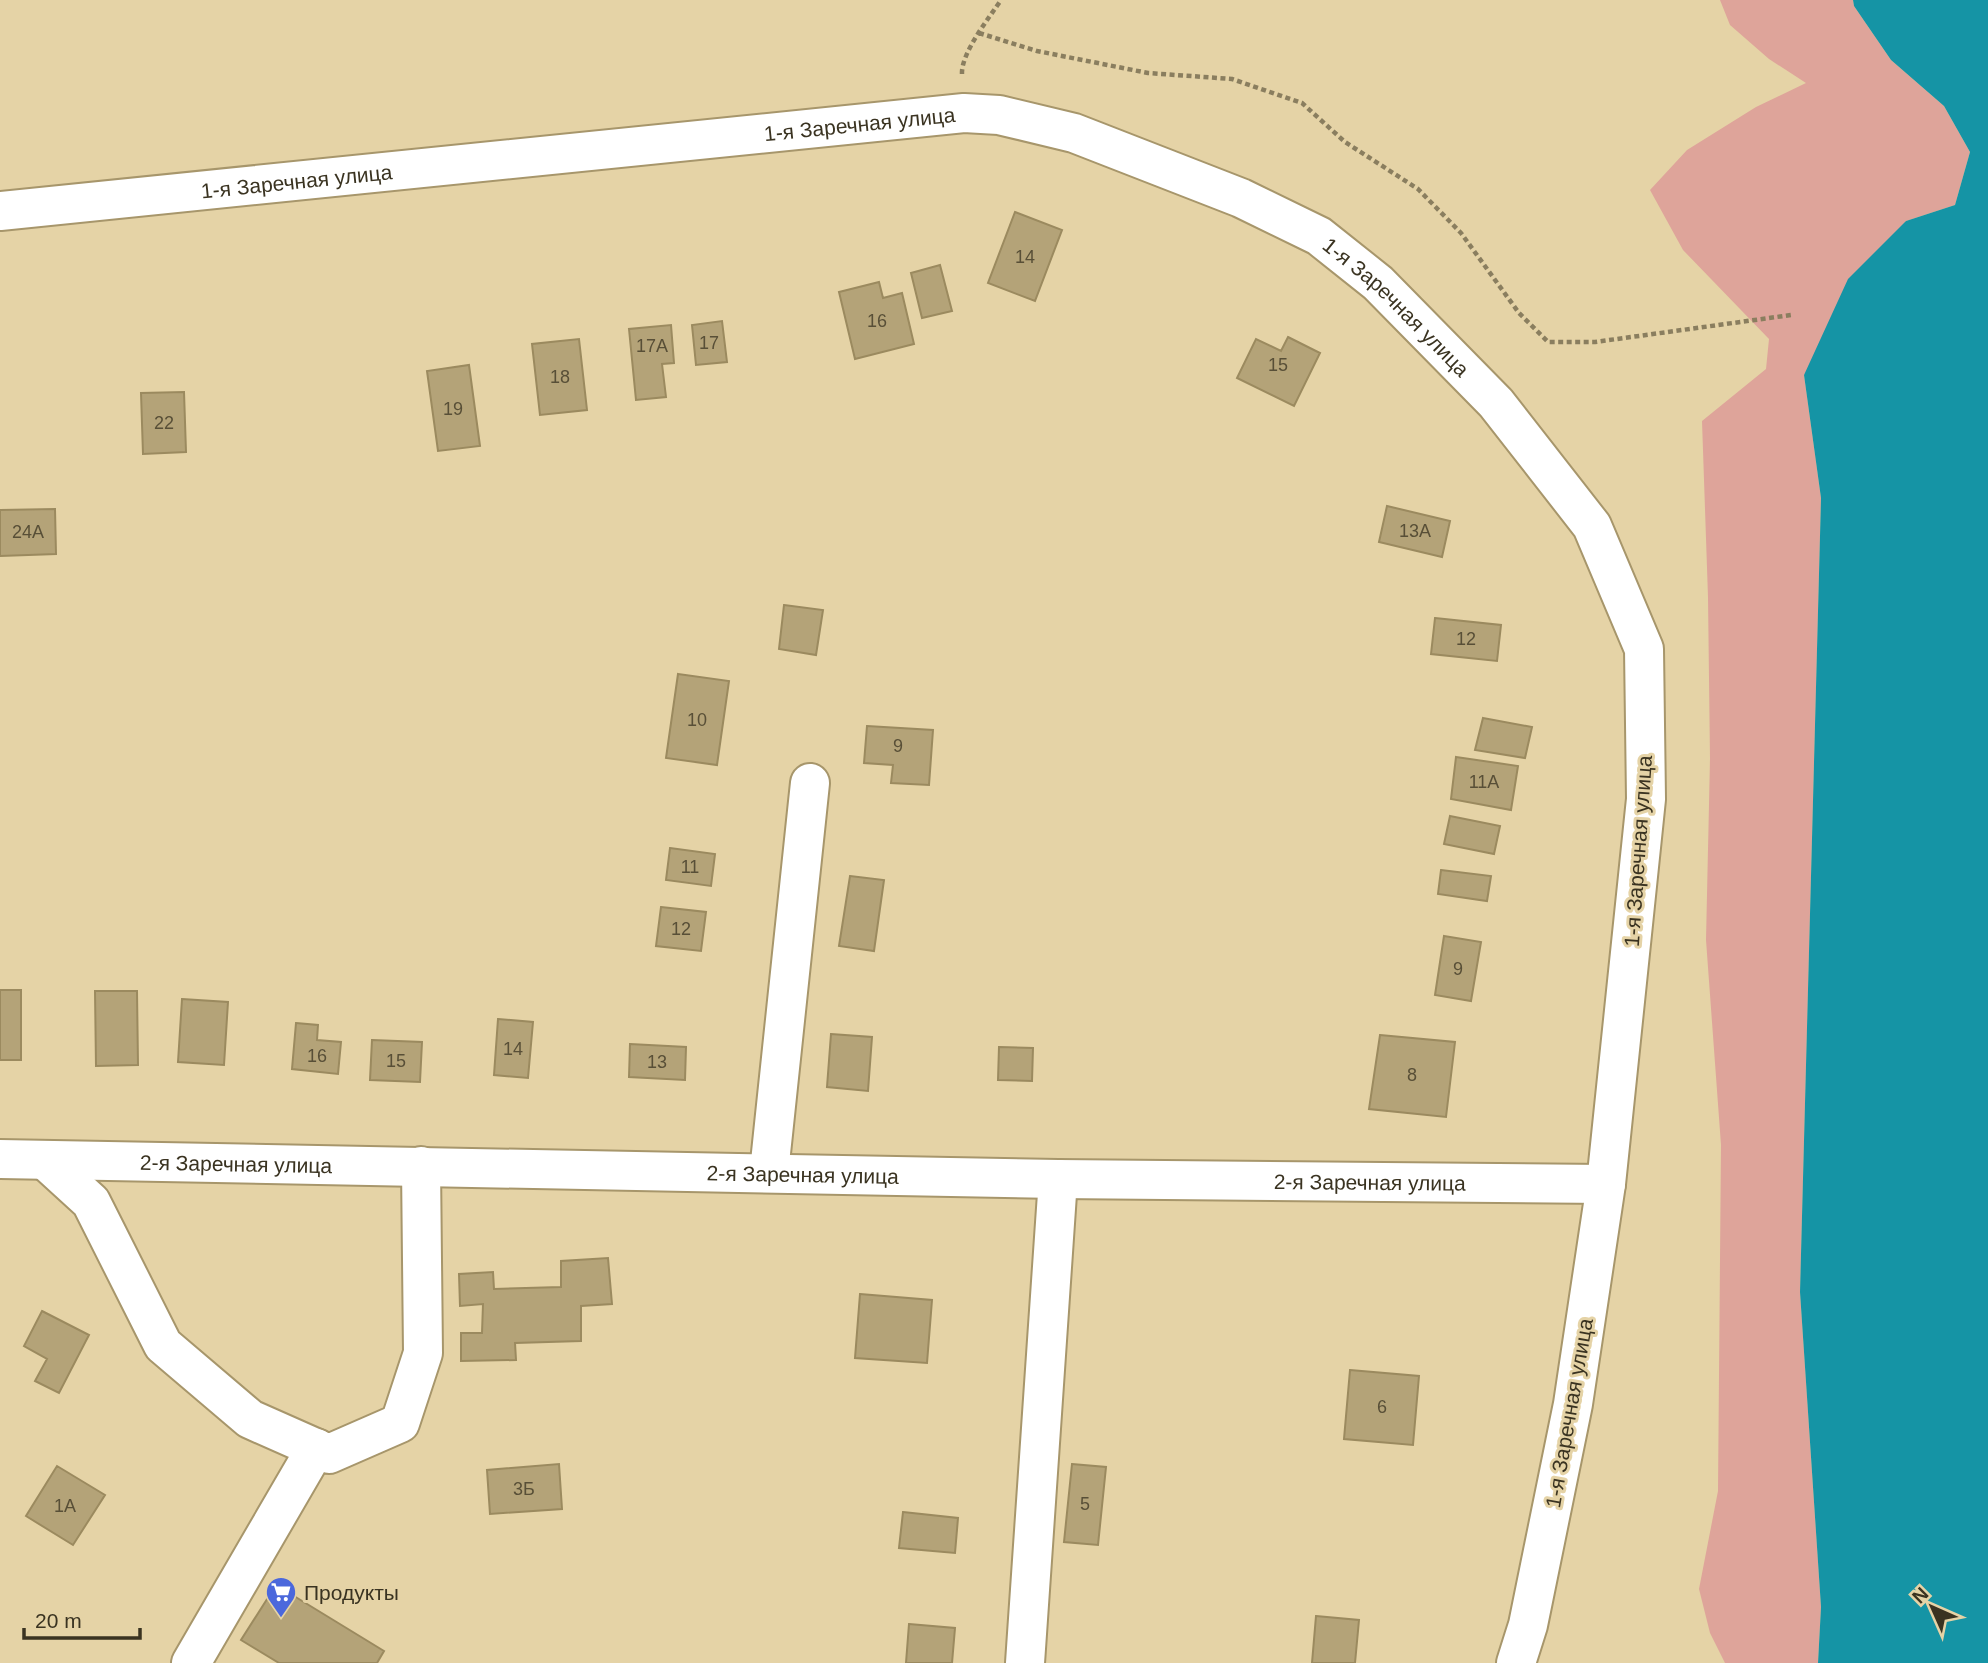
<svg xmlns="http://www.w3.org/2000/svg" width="1988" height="1663" viewBox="0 0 1988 1663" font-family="Arial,sans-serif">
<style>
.green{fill:#dea49a}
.water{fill:#1594a5}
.building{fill:#b4a378;stroke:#9b8a5f;stroke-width:2}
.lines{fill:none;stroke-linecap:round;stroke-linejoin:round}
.minor-casing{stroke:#a7966b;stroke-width:42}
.path{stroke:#8a7e5f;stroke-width:4.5;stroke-dasharray:5 3.5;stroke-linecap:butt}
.minor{stroke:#fff;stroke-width:38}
.labels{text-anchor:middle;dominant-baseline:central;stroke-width:6;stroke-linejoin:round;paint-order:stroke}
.number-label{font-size:18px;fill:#584f37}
.street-label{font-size:21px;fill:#3a3321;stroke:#e5d3a6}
.poi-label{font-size:21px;fill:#3a3321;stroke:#e5d3a6;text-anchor:start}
</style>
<rect width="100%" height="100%" fill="#e5d3a6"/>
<!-- green -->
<path class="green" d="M1720,0H1853L1854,6L1891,60L1944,106L1970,152L1955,205L1906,221L1804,375L1821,498L1800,1292L1821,1607L1818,1663H1725L1710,1633L1699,1589L1718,1491L1721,1145L1706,940L1710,759L1708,597L1702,421L1766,369L1769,339L1683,250L1650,190L1687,150L1756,107L1806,83L1769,59L1730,25Z"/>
<!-- water -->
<path class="water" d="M1853,0H1988V1663H1818L1821,1607L1800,1292L1821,498L1804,375L1848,279L1906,221L1955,205L1970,152L1944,106L1891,60L1854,6Z"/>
<!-- building -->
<path class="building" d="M1015,212L1062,230L1035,301L988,283Z
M940,265L952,311L922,318L911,273Z
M879,282L883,298L902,293L914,344L855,359L839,292Z
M722,321L727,362L696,365L692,325Z
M671,325L674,363L662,364L666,397L636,400L629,329Z
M1288,337L1320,353L1294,406L1237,378L1256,339L1281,351Z
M579,339L587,410L540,415L532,344Z
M469,365L480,446L438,451L427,371Z
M184,392L186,452L143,454L141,393Z
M1387,506L1450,521L1442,557L1379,542Z
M55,509L56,554L0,556V510Z
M784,605L823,610L816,655L779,649Z
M1435,618L1501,625L1497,661L1431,654Z
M678,674L729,681L717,765L666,758Z
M1483,718L1532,727L1525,758L1475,750Z
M867,726L933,730L929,785L891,783L893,765L864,763Z
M1456,757L1518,766L1511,810L1451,799Z
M1450,816L1500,826L1494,854L1444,844Z
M670,848L715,854L711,886L666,880Z
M1441,870L1491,876L1487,901L1438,894Z
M850,876L884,880L874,951L839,946Z
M661,907L706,912L701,951L656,946Z
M1444,936L1481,942L1471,1001L1435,995Z
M0,990H21V1060H0Z
M95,991H137L138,1065L96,1066Z
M182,999L228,1002L224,1065L178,1062Z
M498,1019L533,1022L528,1078L494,1075Z
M296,1023L318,1025L317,1040L341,1042L338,1074L292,1069Z
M831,1034L872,1037L868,1091L827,1087Z
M1380,1035L1455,1042L1446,1117L1369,1109Z
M372,1040L422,1042L420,1082L370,1080Z
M630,1044L686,1047L685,1080L629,1077Z
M999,1047L1033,1048L1032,1081L998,1080Z
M608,1258L612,1304L581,1306V1341L515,1343L516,1360L461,1361V1333H482L483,1304L460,1306L459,1274L493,1272L494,1289L561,1287V1261Z
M860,1294L932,1300L927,1363L855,1358Z
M42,1311L89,1335L59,1393L35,1381L47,1359L24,1346Z
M1350,1370L1419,1376L1413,1445L1344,1439Z
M559,1464L562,1509L490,1514L487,1470Z
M1072,1464L1106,1467L1098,1545L1064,1542Z
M57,1466L105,1495L73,1545L26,1516Z
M903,1512L958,1518L955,1553L899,1548Z
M276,1585L384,1651L377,1663H279L241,1640Z
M1316,1616L1359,1620L1355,1663H1312Z
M909,1624L955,1628L952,1663H906Z"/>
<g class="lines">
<!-- minor casing -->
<g class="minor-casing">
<g id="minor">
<path id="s1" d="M0,211L964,113L999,115L1074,133L1241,198L1319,236L1378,283L1496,403L1592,526L1644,649L1646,799L1606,1184L1573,1404L1528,1625L1516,1663"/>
<path id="s2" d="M0,1159L1058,1179L1606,1184"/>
<path d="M45,1160L91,1202L163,1345L250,1419L329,1454L400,1423L423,1353L421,1166"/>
<path d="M769,1172L810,783"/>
<path d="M191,1663L316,1448"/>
<path d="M1025,1663L1058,1179"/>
</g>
</g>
<!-- path -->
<path class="path" d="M979,33L1037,51L1148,73L1232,79L1302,103L1345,142L1418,189L1461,233L1519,313L1548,342H1595L1791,315
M962,74C961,53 989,18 1001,0"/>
<!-- minor -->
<use href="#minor" class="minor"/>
</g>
<!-- icons -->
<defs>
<g id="supermarket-pin" transform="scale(1.575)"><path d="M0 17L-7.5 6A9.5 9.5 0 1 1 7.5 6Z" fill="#4b68dc" stroke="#e5d3a6"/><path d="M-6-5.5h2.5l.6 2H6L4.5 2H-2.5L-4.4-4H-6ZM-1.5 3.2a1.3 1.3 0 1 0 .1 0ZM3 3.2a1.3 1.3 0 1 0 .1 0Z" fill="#fff"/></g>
</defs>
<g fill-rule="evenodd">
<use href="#supermarket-pin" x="281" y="1592"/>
</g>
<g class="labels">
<!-- number labels -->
<g class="number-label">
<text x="1025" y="257">14</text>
<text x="877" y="321">16</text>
<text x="709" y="343">17</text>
<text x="652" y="346">17А</text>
<text x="1278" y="365">15</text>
<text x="560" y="377">18</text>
<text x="453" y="409">19</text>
<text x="164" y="423">22</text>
<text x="1415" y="531">13А</text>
<text x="28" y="532">24А</text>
<text x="1466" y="639">12</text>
<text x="697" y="720">10</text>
<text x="898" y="746">9</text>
<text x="1484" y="782">11А</text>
<text x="690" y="867">11</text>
<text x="681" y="929">12</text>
<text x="1458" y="969">9</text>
<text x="513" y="1049">14</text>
<text x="317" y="1056">16</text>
<text x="396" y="1061">15</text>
<text x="657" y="1062">13</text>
<text x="1412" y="1075">8</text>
<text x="1382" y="1407">6</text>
<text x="524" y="1489">3Б</text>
<text x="1085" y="1504">5</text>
<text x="65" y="1506">1А</text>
</g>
<!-- street labels -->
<g class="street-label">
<text stroke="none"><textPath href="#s1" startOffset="864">1-я Заречная улица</textPath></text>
<text stroke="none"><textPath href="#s1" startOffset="298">1-я Заречная улица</textPath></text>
<text stroke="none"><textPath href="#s1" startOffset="1452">1-я Заречная улица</textPath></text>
<text transform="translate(1638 851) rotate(-86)">1-я Заречная улица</text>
<text stroke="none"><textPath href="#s2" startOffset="236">2-я Заречная улица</textPath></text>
<text stroke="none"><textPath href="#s2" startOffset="803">2-я Заречная улица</textPath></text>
<text stroke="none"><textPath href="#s2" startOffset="1370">2-я Заречная улица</textPath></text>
<text transform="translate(1569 1413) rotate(-80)">1-я Заречная улица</text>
</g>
<!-- poi labels -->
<g class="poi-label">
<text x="304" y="1592">Продукты</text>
</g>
</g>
<!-- north arrow -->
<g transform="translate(1932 1607) rotate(315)" stroke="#e5d3a6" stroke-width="5" paint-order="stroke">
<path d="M0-5L12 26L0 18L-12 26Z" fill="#3a3321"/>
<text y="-10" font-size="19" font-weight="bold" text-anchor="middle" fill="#3a3321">N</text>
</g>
<!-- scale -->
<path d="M24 1628v10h116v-10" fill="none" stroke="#3a3321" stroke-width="3.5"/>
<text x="35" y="1628" font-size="21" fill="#3a3321" stroke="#e5d3a6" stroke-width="5" paint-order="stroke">20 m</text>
</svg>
